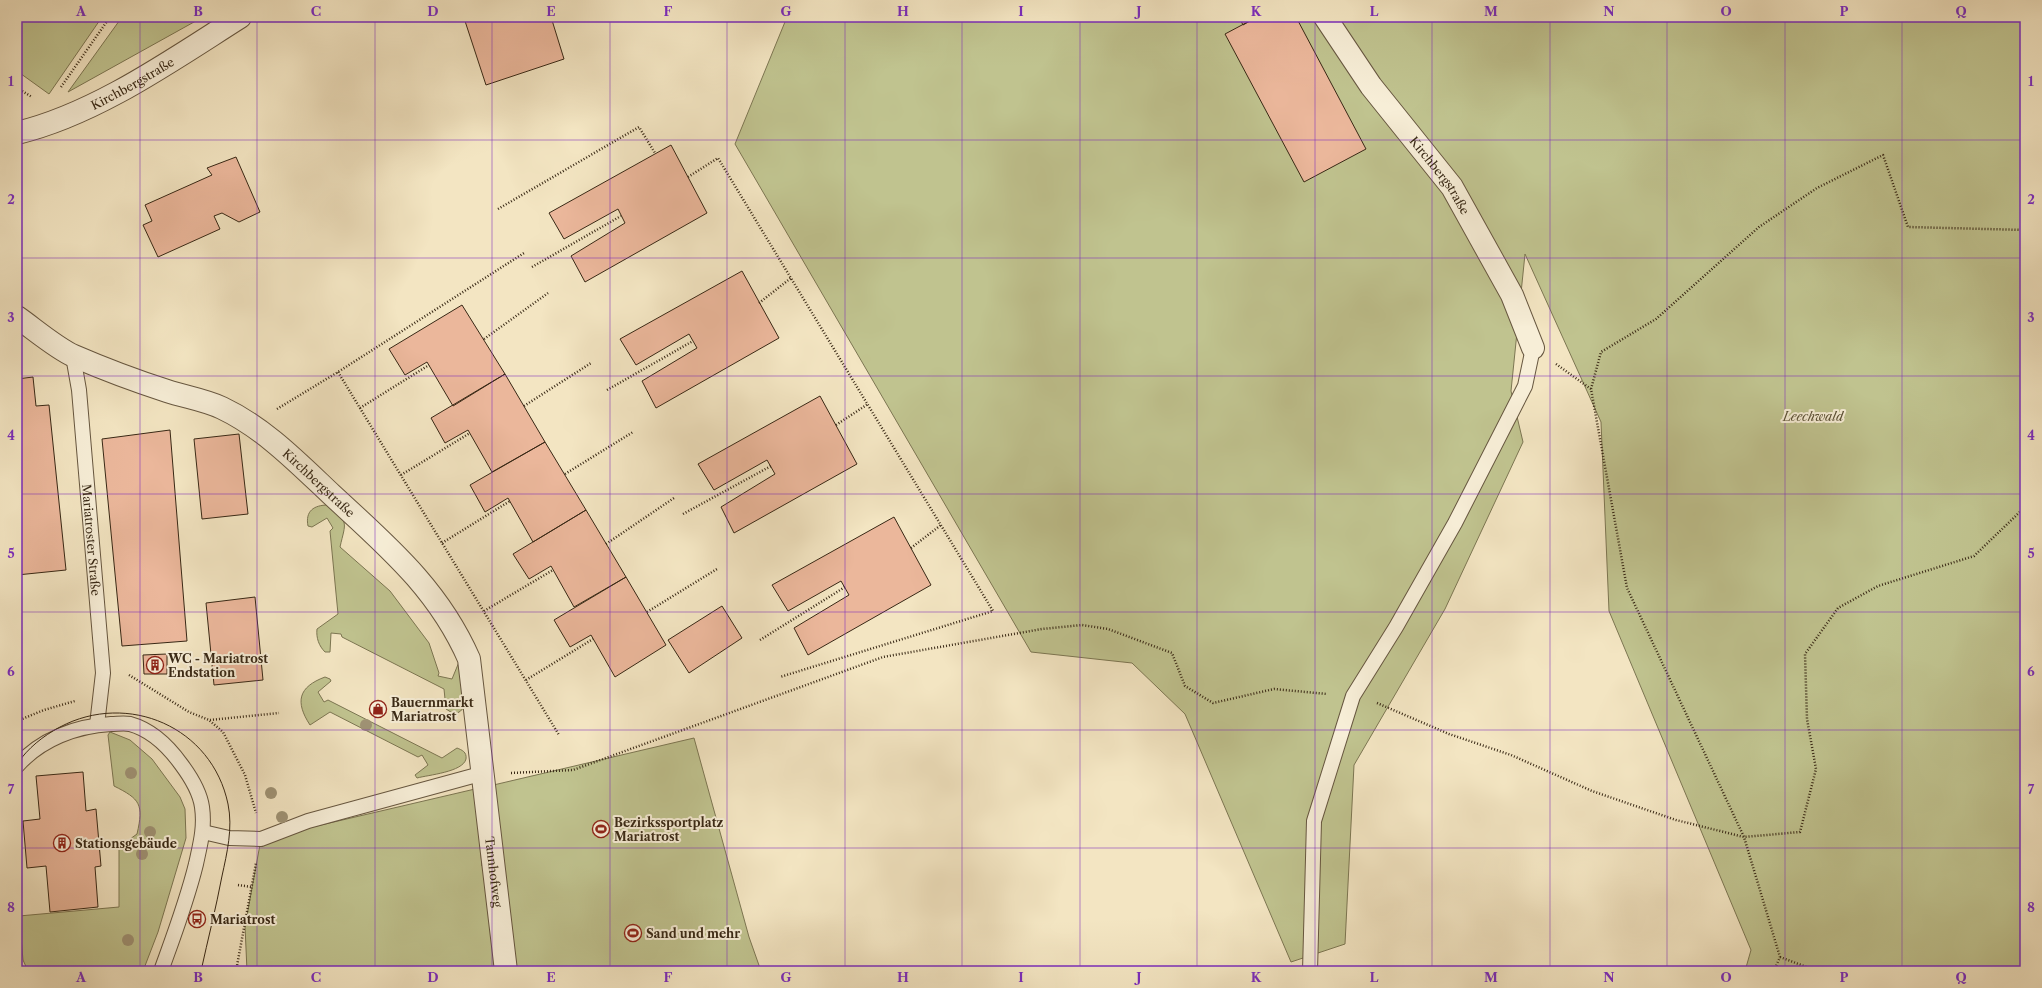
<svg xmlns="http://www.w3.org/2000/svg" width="2042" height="988" viewBox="0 0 2042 988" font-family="'Libre Caslon Text',serif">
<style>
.green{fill:#c0c38f;stroke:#7c7652}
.building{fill:#ebb79b;stroke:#382815}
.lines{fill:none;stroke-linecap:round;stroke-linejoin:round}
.lane-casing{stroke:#675740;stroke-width:16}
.street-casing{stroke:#675740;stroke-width:24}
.path{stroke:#382815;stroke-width:2.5;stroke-dasharray:1 2;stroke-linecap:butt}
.lane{stroke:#f7eed7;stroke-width:14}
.street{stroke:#f7eed7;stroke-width:22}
.tram{stroke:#382815;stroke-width:1}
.tree{fill:#9f9274}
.grid{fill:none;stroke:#7b2cbf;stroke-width:1;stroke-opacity:0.55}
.labels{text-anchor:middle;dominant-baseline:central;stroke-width:4;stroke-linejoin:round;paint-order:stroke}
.street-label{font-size:12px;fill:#382815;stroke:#f7eed7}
.park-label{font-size:12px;font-style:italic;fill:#5a4f34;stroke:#f7eed7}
.poi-label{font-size:12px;font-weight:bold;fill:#382815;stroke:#f7eed7;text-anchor:start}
.neatline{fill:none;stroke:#7b2cbf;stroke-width:1.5}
.grid-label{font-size:13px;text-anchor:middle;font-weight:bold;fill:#7b2cbf}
</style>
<rect width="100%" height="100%" fill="#f3e5c2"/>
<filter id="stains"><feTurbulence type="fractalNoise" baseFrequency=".005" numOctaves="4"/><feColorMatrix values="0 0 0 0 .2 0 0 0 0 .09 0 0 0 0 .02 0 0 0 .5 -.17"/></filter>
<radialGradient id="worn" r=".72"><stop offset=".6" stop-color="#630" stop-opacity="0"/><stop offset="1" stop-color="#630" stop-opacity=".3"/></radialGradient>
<!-- green -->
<path class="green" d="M17,17H102L49,94L17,71Z
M122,17H203L68,92Z
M787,17H2025V971H1745L1751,950L1609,611L1601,422L1525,254L1511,391L1523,442L1445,609L1354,765L1345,944L1291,962L1185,714L1132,663L1031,652L735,144Z
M328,505C349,523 346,521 340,547L390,591L429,643L439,673L438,676L452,679L459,662C462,676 475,710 454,714L446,709L444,689L342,637L341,634L331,633L330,652H325C319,646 316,638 317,629L338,614L330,531L333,528L327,518L312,527L308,526C305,511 314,505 328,505Z
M325,677L330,679L331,681L318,692L324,702L328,700L442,758L457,748C462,750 467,752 466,759C463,772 428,775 417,778L415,775L428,765L422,755L418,757L330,712L310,725C295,702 298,687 325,677Z
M110,732L130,740L152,759L180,797L185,809L186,838L158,932L143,971H28L23,960L19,916L119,907V847L137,834C144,804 140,799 114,786L108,735Z
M694,738L749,937L761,971H247L245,926L261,839L475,789L482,866L485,787Z"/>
<!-- building -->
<path class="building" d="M467,17H551L564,59L486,85L464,18Z
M1239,17H1257L1243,25Z
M1257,17H1296L1366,149L1304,182L1225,34Z
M671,145L707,213L585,282L571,256L625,223L618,209L564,239L549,213Z
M236,157L260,212L239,222L222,213L214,216L220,229L158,257L143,225L152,221L145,205L212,175L207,168Z
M742,271L779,338L656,408L642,381L697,348L689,334L636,365L620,339Z
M462,305L505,374L453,406L427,362L405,375L389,349Z
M505,374L545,442L492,472L468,430L445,443L431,418Z
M33,377L36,406L49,405L66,570L17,575V379Z
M820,396L857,464L734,533L721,507L775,474L767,460L714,490L698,464Z
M170,430L187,641L122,646L102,439Z
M239,434L248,514L202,519L194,439Z
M545,442L586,510L533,542L508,498L485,512L470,485Z
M586,510L626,577L574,607L551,566L529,579L513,554Z
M894,517L931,585L808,655L794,628L849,595L841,581L788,611L772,585Z
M626,577L666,645L615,677L591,635L570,647L554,620Z
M255,597L263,680L214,685L206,603Z
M722,606L742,638L689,673L668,640Z
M167,654V674H144L143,655Z
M83,772L86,811L96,809L101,866L95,867L98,907L50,912L46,866L27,868L23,821L40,819L36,776Z"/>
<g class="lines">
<!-- lane casing -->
<g class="lane-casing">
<g id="lane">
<path id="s1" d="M73,356L79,390L103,673L97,725"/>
<path d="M17,766C41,739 76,726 111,724C117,724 124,723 130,724C152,730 168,746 181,764C190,776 200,793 202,807C205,828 200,845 196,864C187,901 174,935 161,971"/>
<path d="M203,832L229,838L261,839L308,821L484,773"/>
<path d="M1310,971L1314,821L1353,696L1396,627L1455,523L1525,386L1533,348"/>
</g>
</g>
<!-- street casing -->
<g class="street-casing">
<g id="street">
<path id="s2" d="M1325,17L1371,86L1452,187L1512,295L1533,348"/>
<path id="s3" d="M17,133C96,114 172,60 240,17"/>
<path id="s4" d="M17,317C33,328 56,348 74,356C104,369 136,381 167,391C185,397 205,400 222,408C264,428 297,462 331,494C386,545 438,588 469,659L506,971"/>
</g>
</g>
<!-- path -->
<path class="path" d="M61,87L110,17
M17,88L32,97
M688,177L718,158L993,611L780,677
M498,209L639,127L655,153
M532,267L621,216
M759,303L791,278
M484,339L548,293
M1556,364L1591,389L1627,588L1744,837L1780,957L1774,971
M338,372L559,735
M1591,389L1601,352L1656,319L1759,227L1817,188L1883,155L1908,227L2025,230
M607,390L693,341
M524,406L591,363
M360,408L429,365
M277,409L338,372L524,253
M836,425L868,404
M565,474L633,432
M401,475L470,433
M683,514L771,466
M442,543L510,501
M606,544L674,498
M911,548L941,525
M484,611L553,570
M647,612L717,569
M760,640L845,587
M129,675L189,712L209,720L223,732L245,775L256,813
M526,680L593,639
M1377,703L1449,734L1511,755L1592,791L1676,820L1744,837L1800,832L1816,769L1807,719L1805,654L1838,608L1878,586L1974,556L2025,507
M210,720L279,713
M17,721L44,710L75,701
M511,773L573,770L883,657L1042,629L1082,625L1108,629L1172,653L1185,686L1213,703L1274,689L1327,694
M238,885L252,887
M1780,957L1817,971
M236,971L256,863"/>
<!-- lane -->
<use href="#lane" class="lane"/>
<!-- street -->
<use href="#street" class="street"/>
<!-- tram -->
<path class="tram" d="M17,764C28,748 43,736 60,727C128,691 212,727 228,804C233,828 227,853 222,876C216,908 208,939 201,971"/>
</g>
<!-- trees -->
<g class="tree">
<circle cx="366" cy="725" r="6"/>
<circle cx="131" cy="773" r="6"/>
<circle cx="271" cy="793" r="6"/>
<circle cx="282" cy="817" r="6"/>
<circle cx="150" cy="832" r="6"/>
<circle cx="142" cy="854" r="6"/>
<circle cx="128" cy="940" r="6"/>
</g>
<!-- grid -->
<path class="grid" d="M140,17V971M257,17V971M375,17V971M492,17V971M610,17V971M727,17V971M845,17V971M962,17V971M1080,17V971M1197,17V971M1315,17V971M1432,17V971M1550,17V971M1667,17V971M1785,17V971M1902,17V971M17,140H2025M17,258H2025M17,376H2025M17,494H2025M17,612H2025M17,730H2025M17,848H2025"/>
<!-- icons -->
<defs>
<g id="building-ring" transform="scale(0.9)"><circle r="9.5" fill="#f7eed7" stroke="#8f2418" stroke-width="1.5"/><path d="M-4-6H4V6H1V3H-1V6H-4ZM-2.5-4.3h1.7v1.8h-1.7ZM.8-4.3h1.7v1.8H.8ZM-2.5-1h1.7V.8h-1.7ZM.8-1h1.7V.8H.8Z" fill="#8f2418"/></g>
<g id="shop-ring" transform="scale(0.9)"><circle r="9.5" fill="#f7eed7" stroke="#8f2418" stroke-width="1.5"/><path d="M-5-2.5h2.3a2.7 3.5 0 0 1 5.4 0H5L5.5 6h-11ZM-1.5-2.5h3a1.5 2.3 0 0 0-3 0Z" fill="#8f2418"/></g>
<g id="stadium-ring" transform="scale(0.9)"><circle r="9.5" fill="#f7eed7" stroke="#8f2418" stroke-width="1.5"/><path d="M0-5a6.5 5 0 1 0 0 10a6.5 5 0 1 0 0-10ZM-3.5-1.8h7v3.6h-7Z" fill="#8f2418"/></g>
<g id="bus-ring" transform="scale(0.9)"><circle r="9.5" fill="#f7eed7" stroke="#8f2418" stroke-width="1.5"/><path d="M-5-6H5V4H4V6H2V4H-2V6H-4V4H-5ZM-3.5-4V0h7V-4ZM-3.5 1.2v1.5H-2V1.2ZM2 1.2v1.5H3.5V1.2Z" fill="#8f2418"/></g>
</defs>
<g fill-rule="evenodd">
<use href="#building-ring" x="155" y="665"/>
<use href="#shop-ring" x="378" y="709"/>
<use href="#stadium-ring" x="601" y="829"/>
<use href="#building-ring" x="62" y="843"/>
<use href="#bus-ring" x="197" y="919"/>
<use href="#stadium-ring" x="633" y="933"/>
</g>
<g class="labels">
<!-- street labels -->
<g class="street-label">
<text stroke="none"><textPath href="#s3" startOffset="126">Kirchbergstraße</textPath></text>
<text stroke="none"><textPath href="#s2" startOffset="196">Kirchbergstraße</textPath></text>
<text stroke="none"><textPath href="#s4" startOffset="349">Kirchbergstraße</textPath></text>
<text stroke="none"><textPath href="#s1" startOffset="185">Mariatroster Straße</textPath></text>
<text stroke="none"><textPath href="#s4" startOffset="797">Tannhofweg</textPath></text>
</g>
<!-- park labels -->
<g class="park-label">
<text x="1813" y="416">Leechwald</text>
</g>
<!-- poi labels -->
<g class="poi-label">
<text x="168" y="658">WC - Mariatrost<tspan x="168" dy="14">Endstation</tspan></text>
<text x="391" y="702">Bauernmarkt<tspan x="391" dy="14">Mariatrost</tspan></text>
<text x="614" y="822">Bezirkssportplatz<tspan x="614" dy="14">Mariatrost</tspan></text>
<text x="75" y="843">Stationsgebäude</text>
<text x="210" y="919">Mariatrost</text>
<text x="646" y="933">Sand und mehr</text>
</g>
</g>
<!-- margin -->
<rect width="2042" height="988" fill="none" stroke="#f3e5c2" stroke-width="44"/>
<rect x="22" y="22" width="1998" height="944" class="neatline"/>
<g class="grid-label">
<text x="81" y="16">A</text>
<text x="198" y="16">B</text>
<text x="316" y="16">C</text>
<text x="433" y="16">D</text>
<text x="551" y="16">E</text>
<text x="668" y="16">F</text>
<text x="786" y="16">G</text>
<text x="903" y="16">H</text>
<text x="1021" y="16">I</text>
<text x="1139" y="16">J</text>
<text x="1256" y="16">K</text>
<text x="1374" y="16">L</text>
<text x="1491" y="16">M</text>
<text x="1609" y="16">N</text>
<text x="1726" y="16">O</text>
<text x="1844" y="16">P</text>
<text x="1961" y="16">Q</text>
<text x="11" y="86">1</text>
<text x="2031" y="86">1</text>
<text x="11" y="204">2</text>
<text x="2031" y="204">2</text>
<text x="11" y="322">3</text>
<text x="2031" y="322">3</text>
<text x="11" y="440">4</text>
<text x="2031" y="440">4</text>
<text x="11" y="558">5</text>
<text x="2031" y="558">5</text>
<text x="11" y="676">6</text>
<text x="2031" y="676">6</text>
<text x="11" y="794">7</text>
<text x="2031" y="794">7</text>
<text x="11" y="912">8</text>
<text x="2031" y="912">8</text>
<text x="81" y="982">A</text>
<text x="198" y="982">B</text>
<text x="316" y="982">C</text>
<text x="433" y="982">D</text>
<text x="551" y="982">E</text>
<text x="668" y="982">F</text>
<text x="786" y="982">G</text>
<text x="903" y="982">H</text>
<text x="1021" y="982">I</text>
<text x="1139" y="982">J</text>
<text x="1256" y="982">K</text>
<text x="1374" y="982">L</text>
<text x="1491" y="982">M</text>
<text x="1609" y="982">N</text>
<text x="1726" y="982">O</text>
<text x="1844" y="982">P</text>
<text x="1961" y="982">Q</text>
</g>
<rect width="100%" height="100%" filter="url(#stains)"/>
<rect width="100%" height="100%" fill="url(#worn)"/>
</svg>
